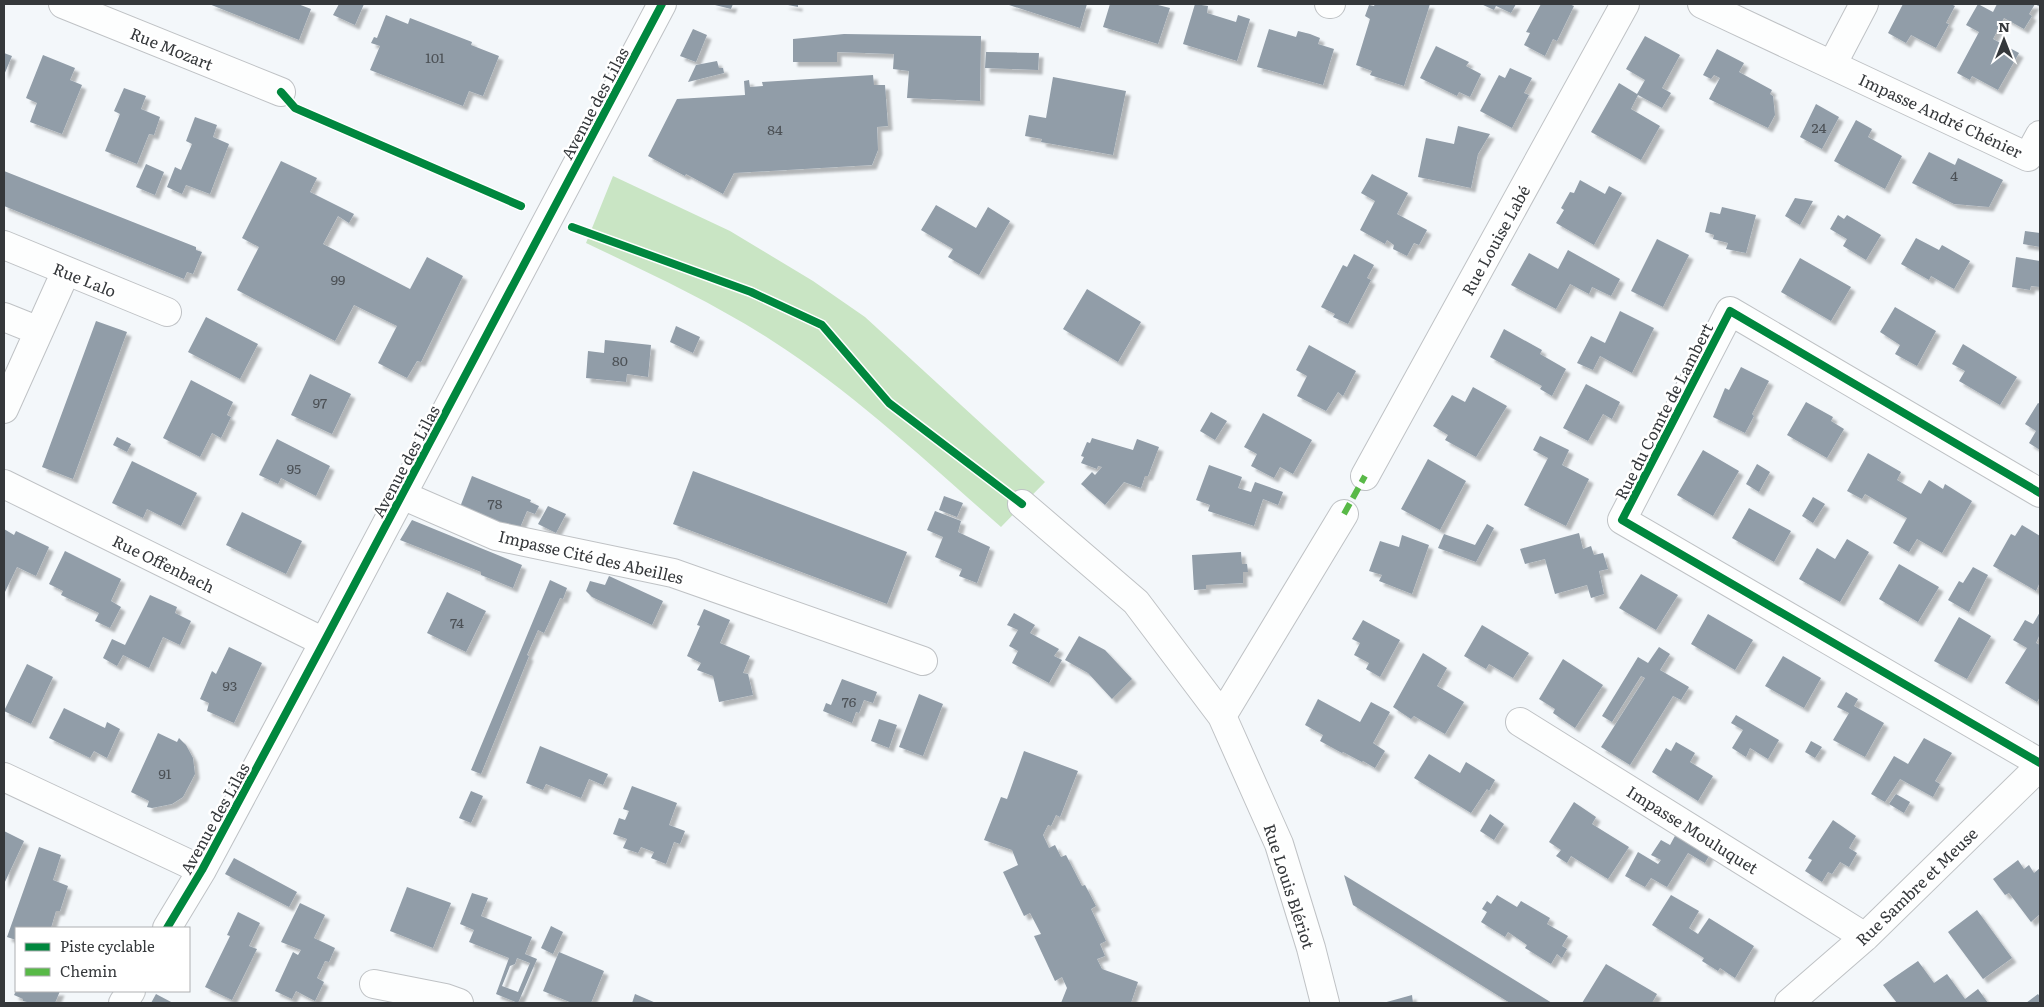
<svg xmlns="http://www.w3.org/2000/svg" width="2044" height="1007" viewBox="0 0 2044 1007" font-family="Literata,serif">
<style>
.green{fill:#c9e5c4}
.building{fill:#919da8;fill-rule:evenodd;filter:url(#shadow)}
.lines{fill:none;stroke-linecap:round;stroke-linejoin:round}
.minor-casing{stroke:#bfc2c5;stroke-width:30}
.minor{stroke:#fdfefe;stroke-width:28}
.quiet{stroke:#58b947;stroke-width:6;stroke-dasharray:12 6;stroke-linecap:butt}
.cycleway-casing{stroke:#fff;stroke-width:11}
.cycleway{stroke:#00873e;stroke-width:8}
.labels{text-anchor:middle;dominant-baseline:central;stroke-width:5;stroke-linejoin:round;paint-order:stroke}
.number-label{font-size:14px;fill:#4c5156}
.street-label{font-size:16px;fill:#35383b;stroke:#fff}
</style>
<defs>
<filter id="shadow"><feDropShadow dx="4.5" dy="4.5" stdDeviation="1" flood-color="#0004"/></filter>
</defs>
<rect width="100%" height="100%" fill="#f3f7fa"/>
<!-- green -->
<path class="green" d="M613,176L730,231L813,281L865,317L1045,482L1001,527C927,462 854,393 771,340C712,302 649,273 586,243Z"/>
<!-- building -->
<path class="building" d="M209,4H298L311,9L299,40Z
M339,4H364L355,25L333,15Z
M711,4H733L731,9Z
M783,4H798V7Z
M1006,4H1087L1080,28Z
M1110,4H1154L1170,8L1158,44L1103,27Z
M1195,4L1208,6L1207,13L1236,22L1238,15L1250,19L1237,61L1183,44Z
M1375,4H1430L1404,86L1370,75L1372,71L1356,65L1370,19L1365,16L1369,5L1374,6Z
M1481,4H1516L1511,13L1496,6L1494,10Z
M1541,4H1569L1574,6L1557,41L1553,39L1545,56L1524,45L1530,33L1526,32Z
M1903,4H1951L1955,6L1946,23L1949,24L1936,48L1911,35L1906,43L1888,33Z
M1978,4L1993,12L1997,4H2040V7L2035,4L2029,14L2032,16L2024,29L2004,18L1993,39L2019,53L1998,90L1972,76L1970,80L1957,73L1979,32L1966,25Z
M386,15L408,24L410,18L472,42L471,45L499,56L483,96L469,91L463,106L370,70L380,46L371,43L374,37L377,38Z
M693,29L707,35L696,62L680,56Z
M1269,29L1296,37L1298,31L1310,34L1320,38L1318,44L1334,49L1323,85L1257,67Z
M844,34L981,36L980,101L907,98L909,71L893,69L894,54L837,52V62H793V39Z
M1645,36L1680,55L1662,88L1671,93L1662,108L1638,95L1631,109L1660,126L1641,160L1591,132L1619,83L1637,94L1645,80L1626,69Z
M1436,46L1469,62L1466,66L1481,74L1470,97L1459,92L1457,96L1420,78Z
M1717,49L1744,63L1739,72L1772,90L1770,94L1773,96L1775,115L1768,128L1709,99L1720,78L1714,75L1711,79L1703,75Z
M986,52L1039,53L1038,70L985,68Z
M4,53L12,56L4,75Z
M43,55L75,68L70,80L82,85L62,134L30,122L37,103L26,98Z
M717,61L719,68H723L724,73L688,82L696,65Z
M1510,68L1532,78L1524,93L1529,95L1512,128L1480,111L1499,75L1505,78Z
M873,75L874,85H885L888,126L877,127L878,150L872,165L734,173L723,194L686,174L685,176L648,156L677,99L745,95L744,81L749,80L750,87L763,86L762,82Z
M1053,77L1126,91L1113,155L1041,142L1042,139L1025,136L1029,115L1046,118Z
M124,88L146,96L141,109L160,117L154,135L149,134L137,164L105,151L120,114L114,111Z
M1816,104L1839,117L1822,149L1800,137Z
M195,117L217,125L213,137L229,144L210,194L186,185L182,194L167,187L175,167L181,170L192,144L186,141Z
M1856,120L1872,129L1868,137L1902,156L1885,189L1834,161Z
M1458,126L1490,134L1478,154L1471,188L1418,177L1426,138L1454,144Z
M1929,152L1955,165L1958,158L2003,180L1989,207L1954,204L1912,183Z
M281,161L317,178L310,192L354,214L349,223L338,216L323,244L410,289L427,257L463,276L421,362L417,361L407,378L378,363L397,326L354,305L335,341L237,290L259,247L242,238Z
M146,164L164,172L155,195L136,187Z
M4,171L196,247V250L202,252L193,274L187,272L184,279L4,206Z
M1372,174L1408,193L1397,214L1427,230L1419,245L1414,243L1407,256L1393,249L1394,245L1387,240L1385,244L1360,230L1375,201L1361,193Z
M1580,180L1605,194L1609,186L1622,193L1594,245L1556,223L1564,210L1561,208L1570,192L1574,193Z
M1795,198L1813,201L1800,225L1785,216Z
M936,205L976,228L988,207L1010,221L979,275L948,257L953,249L921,230Z
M1722,207L1756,215L1746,253L1726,249L1728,243L1713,239L1714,235L1705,232L1710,212L1720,214Z
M1838,215L1844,219L1847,215L1881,235L1866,260L1843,246L1847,239L1830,229Z
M2025,231L2040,233V247L2023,244Z
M1916,238L1939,250L1942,245L1970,261L1954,289L1931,276L1929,280L1901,264Z
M1657,239L1689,255L1663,307L1631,291Z
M1568,250L1620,279L1611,296L1592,287L1589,294L1570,284L1556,309L1511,285L1529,253L1558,269Z
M1354,254L1374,265L1367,278L1371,280L1348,324L1333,317L1335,314L1321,307L1343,265L1347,267Z
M2016,257L2040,261V287L2031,286L2030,290L2012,287Z
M1800,258L1851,287L1831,321L1781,292Z
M1087,289L1141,322L1118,362L1063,329Z
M1895,307L1936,331L1917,366L1895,354L1900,345L1880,332Z
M1620,311L1654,328L1632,373L1600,356L1593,370L1577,363L1591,336L1605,343Z
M206,317L258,344L240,379L188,352Z
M96,321L127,332L73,479L42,467Z
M676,326L700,337L693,353L670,342Z
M1504,329L1542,350L1540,354L1566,369L1552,396L1540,389L1542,386L1490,357Z
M605,340L651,345L648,377L627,374L626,382L586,378L588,351L604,353Z
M1963,344L2017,377L2000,405L1959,381L1965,371L1952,364Z
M1309,345L1356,371L1343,396L1338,392L1326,411L1297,396L1307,376L1296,370Z
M1741,367L1769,381L1752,414L1754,416L1745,433L1713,417L1725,388L1729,390Z
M310,374L351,394L332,434L291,415Z
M191,380L233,402L227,415L231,417L221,438L212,433L200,457L163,438Z
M1586,384L1620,402L1612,419L1603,414L1588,441L1563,428Z
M1473,387L1507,406L1476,457L1445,440L1448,435L1433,426L1452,395L1465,402Z
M1806,402L1833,417L1831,421L1844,429L1827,458L1787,435Z
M2038,403L2040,404V450L2029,443L2036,431L2025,424Z
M1211,412L1227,421L1215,440L1200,431Z
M1263,413L1312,440L1293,474L1280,467L1274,478L1251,466L1257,454L1244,447Z
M1540,436L1569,450L1562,465L1589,479L1566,526L1524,505L1548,458L1533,450Z
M117,437L131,444L127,452L113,445Z
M1092,438L1133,450L1137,439L1159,447L1148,476H1145L1141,488L1124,482L1105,505L1081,484L1092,472L1095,475L1102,467L1098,466L1097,469L1081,463L1084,457L1081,456L1087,442L1090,443Z
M277,439L330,466L316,496L281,478L278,484L259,475Z
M1703,450L1739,471L1713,516L1677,495Z
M1868,453L1901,472L1897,480L1921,494L1929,480L1943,489L1945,484L1972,501L1942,553L1917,539L1909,552L1893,543L1907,518L1865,494L1862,499L1847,491Z
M1428,459L1466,481L1440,530L1401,509Z
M132,461L197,493L181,526L147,509L143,518L112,503Z
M1757,464L1770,472L1759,492L1746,484Z
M1209,465L1242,477L1238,488L1251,492L1255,482L1283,492L1278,505L1263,499L1254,526L1208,511L1210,505L1196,500Z
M693,471L907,552L887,604L673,524Z
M472,476L531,500L530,502L539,506L535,514L527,511L519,530L460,507Z
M944,496L963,503L957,517L939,510Z
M1813,497L1825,504L1813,523L1802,516Z
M548,506L566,514L556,533L538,524Z
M1749,508L1791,531L1774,562L1732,538Z
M935,511L961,521L958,532L990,547L977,583L959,576L962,569L935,557L943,537L927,530Z
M242,512L302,541L286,574L226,545Z
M412,520L522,565L513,588L481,575V572L400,540Z
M1487,524L1494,528L1476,562L1438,548L1444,534L1475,545Z
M2022,525L2040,536V582L2036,591L1993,566L2011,534L2015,536Z
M4,529L14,535L16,531L49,547L36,576L17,567L4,594Z
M1579,533L1583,549L1591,546L1594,555L1603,553L1608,569L1599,571L1604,594L1591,598L1587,585L1555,594L1545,559L1525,564L1520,549Z
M1402,535L1429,545L1412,594L1379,581L1382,575L1369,571L1380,541L1399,547Z
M1847,539L1869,552L1840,602L1799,579L1817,548L1835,559Z
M65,551L121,579L111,601L121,607L110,628L95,621L99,613L61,595L63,591L49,584Z
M1241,552L1242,564H1247L1248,572H1243V583L1206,585V589L1194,590L1192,555Z
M1899,564L1939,587L1918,622L1879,599Z
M1973,567L1988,575L1969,612L1948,600L1959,581L1963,583Z
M1641,574L1678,595L1656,630L1619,608Z
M609,576L663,601L652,625L592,597L586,591L590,581L605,585Z
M550,580L567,588L563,599L560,598L544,633L538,630L527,655L529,656L481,774L471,770Z
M447,592L486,611L466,652L427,633Z
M150,595L177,607L175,613L191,621L180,645L163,637L149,668L123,655L117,666L103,658L112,639L125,645Z
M704,609L730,620L720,643L750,656L743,673L748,674L753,695L719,702L713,676L697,670L701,663L687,656L700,626L697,625Z
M2040,612V634L2036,643L2040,645V697L2037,702L2005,683L2027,648L2013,640L2025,620L2033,624Z
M1014,613L1035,625L1030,633L1059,649L1054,656L1062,660L1049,683L1012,663L1018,651L1009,646L1018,630L1007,625Z
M1708,614L1753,640L1735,670L1691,644Z
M1959,617L1991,636L1967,679L1934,661Z
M1363,620L1400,640L1380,677L1366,669L1369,663L1354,655L1360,643L1352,639Z
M1482,625L1529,653L1513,678L1489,664L1486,669L1464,656Z
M1079,636L1105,650L1132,679L1112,699L1088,673L1065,660Z
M229,647L262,663L234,723L207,711L209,703L200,699L212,671L216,674Z
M1659,647L1670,654L1660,670L1689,687L1681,700L1673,696L1630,765L1601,747L1645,678L1641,676L1612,722L1602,716L1638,657L1648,663Z
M1423,653L1447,668L1437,686L1464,702L1445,734L1414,716L1411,719L1393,707Z
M1783,656L1821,678L1804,708L1765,686Z
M1563,659L1603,685L1575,728L1553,713L1555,709L1539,699Z
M27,664L53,677L31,724L4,711Z
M842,679L877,692L873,703L864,700L859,713L856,712L852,723L823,711L826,703L831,705Z
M1846,692L1858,699L1854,706L1884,723L1865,757L1833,740L1849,713L1837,707Z
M919,694L943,704L923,756L899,747Z
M1318,699L1360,722L1371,702L1390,712L1373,743L1385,751L1375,768L1363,761L1362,762L1343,752L1342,753L1320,741L1323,735L1305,725Z
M64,708L105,728L107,722L120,729L107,758L94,751L90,758L49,738Z
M1736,715L1779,740L1768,759L1750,748L1746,757L1732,748L1743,730L1731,723Z
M879,719L897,725L889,748L871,741Z
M158,733L177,742L179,738L186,745L193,758L195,774L183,797L172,804L152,808L147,807L149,801L131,792Z
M1924,738L1952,753L1935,781L1940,784L1933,797L1900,779L1885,802L1871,794L1894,756L1908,764Z
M1811,741L1822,747L1815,758L1805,752Z
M1676,742L1695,753L1690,762L1713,776L1698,801L1652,772L1666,748L1671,751Z
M540,746L608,774L603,785L589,779L581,798L546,784L543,790L526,783Z
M1024,751L1078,771L1060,817L1056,815L1051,826L1048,825L1043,835L1049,848L1055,845L1061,857L1066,855L1082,886L1085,885L1096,906L1091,909L1106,941L1100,944L1105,956L1097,959L1102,969L1138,982L1131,1003H1061L1067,988L1062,977L1055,981L1034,936L1041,934L1030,913L1024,916L1003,872L1018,865L1012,850L984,840L1001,797L1007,799Z
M1429,754L1460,773L1466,762L1495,780L1489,791L1487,789L1471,813L1414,778Z
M632,786L677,803L669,825L685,831L680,844L674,842L666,864L651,858L654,852L641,847L638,853L623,848L627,839L613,834L619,818L625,820L629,811L623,809Z
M471,791L483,796L471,823L459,818Z
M1896,794L1910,802L1904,813L1889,804Z
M1574,802L1596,817L1592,824L1629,847L1608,879L1571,856L1567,863L1556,856L1561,850L1549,842Z
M1490,814L1504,824L1494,840L1480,831Z
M1833,820L1856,836L1849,848L1857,853L1849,867L1840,862L1832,874L1828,872L1822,882L1805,871L1812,860L1808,858Z
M4,831L24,841L4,884Z
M1676,834L1710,854L1705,863L1688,853L1667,887L1651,878L1645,887L1625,876L1638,852L1658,864L1661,860L1651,855L1661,840L1670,845Z
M39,847L61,855L53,880L68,886L60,911H56L51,928H16V940L7,937Z
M234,858L297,892L289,907L225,874Z
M2018,860L2024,869L2029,865L2034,873L2040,868V914L2031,922L2009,893L2005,895L1993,879Z
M1344,875L1552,1003H1510L1353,905Z
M407,887L451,903L433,948L390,931Z
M472,893L488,898L481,916L532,937L525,954L537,959L518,1003L496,994L509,958L469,942L474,930L460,924ZM517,958L530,963L518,992L502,986L510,966L515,964Z
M1497,895L1517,907L1521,901L1550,918L1547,924L1568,936L1562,946L1567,949L1562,958L1557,954L1551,964L1525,948L1527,945L1508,932L1505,937L1481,922L1487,912L1482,909L1487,901L1491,904Z
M1671,895L1699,911L1689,928L1698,934L1709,918L1754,946L1735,978L1720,968L1718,971L1702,961L1704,958L1652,925Z
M300,903L325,915L314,938L335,948L329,962L325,961L317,978L324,982L315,1001L296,991L292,999L275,991L293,952L298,955L301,950L281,942Z
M1977,910L2012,958L1983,979L1948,932Z
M238,912L260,923L249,946L257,949L232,1000L205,987L230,936L227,935Z
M551,926L563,932L553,954L541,948Z
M559,952L604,971L591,1003H572L543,991Z
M1918,961L1934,983L1947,974L1965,999L1978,989L1988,1003H1897L1883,985Z
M1606,964L1657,994L1652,1003H1582Z
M16,991H60L55,1003H31L23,1001V999L14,995Z
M156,994L173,1003H151Z
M635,994L656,1003H632Z
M2038,994L2040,997V1003H2026Z
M1412,995L1413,1003H1383Z"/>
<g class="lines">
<!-- minor casing -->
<g class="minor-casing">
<path id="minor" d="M63,4L281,92
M1329,4H1331
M1702,4L1832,65L1864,4
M1832,65L2028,157L2040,135
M4,245L167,312
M4,317L39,331
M4,409L66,271
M1365,476L1625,4
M4,484L324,642
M2040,493L1730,311L1622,520L2040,763
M402,495L496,536L673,573L923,661
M1022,504L1136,602L1222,716L1279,844L1311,948L1325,1003
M1222,716L1344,514
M1520,722L1865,937
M4,777L202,870
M167,928L202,870L324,642L662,4
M374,984L445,998L459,1003
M123,1003L131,991
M1789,1003L1865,937L2040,766"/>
</g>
<!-- minor -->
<use href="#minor" class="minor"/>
<!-- quiet -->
<path class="quiet" d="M1344,514L1365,476"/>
<!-- cycleway casing -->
<g class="cycleway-casing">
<path id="cycleway" d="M281,92L295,108L521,206
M572,227L751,292L822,325L889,403L1022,504
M2040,493L1730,311L1622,520L2040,763
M167,928L202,870L324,642L662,4"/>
</g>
<!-- cycleway -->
<use href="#cycleway" class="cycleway"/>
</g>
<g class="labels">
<!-- number labels -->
<g class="number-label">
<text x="435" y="57">101</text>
<text x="1819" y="127">24</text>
<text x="775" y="129">84</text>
<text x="1954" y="175">4</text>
<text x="338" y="279">99</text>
<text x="620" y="360">80</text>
<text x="320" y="402">97</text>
<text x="294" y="468">95</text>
<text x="495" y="503">78</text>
<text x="457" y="622">74</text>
<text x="230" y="685">93</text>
<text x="849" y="701">76</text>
<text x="165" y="773">91</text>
</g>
<!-- street labels -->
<g class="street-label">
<text transform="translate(172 48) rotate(22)">Rue Mozart</text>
<text transform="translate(594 103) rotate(-62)">Avenue des Lilas</text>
<text transform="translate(1941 115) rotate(25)">Impasse André Chénier</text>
<text transform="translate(1495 240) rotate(-61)">Rue Louise Labé</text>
<text transform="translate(85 279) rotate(22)">Rue Lalo</text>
<text transform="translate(1663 411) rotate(-63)">Rue du Comte de Lambert</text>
<text transform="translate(405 461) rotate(-62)">Avenue des Lilas</text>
<text transform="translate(591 556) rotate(13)">Impasse Cité des Abeilles</text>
<text transform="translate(164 563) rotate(26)">Rue Offenbach</text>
<text transform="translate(214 818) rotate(-61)">Avenue des Lilas</text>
<text transform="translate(1693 829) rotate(32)">Impasse Mouluquet</text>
<text transform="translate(1290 886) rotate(72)">Rue Louis Blériot</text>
<text transform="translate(1916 886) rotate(-44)">Rue Sambre et Meuse</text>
</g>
</g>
<!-- border -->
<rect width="2044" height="1007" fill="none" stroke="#35383b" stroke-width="10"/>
<!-- legend -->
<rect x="15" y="927" width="175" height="65" fill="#ffffff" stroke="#aeafb1"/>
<rect x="25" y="943" width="25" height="8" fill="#00873e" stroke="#aeafb1"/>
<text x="60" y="952" font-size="15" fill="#35383b">Piste cyclable</text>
<rect x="25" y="968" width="25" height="8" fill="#58b947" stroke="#aeafb1"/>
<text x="60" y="977" font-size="15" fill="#35383b">Chemin</text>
<!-- north arrow -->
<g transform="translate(2004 40)" stroke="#ffffff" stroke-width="4" paint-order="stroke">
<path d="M0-4L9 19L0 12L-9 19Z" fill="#35383b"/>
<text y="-8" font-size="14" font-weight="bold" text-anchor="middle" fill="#35383b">N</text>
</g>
</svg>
